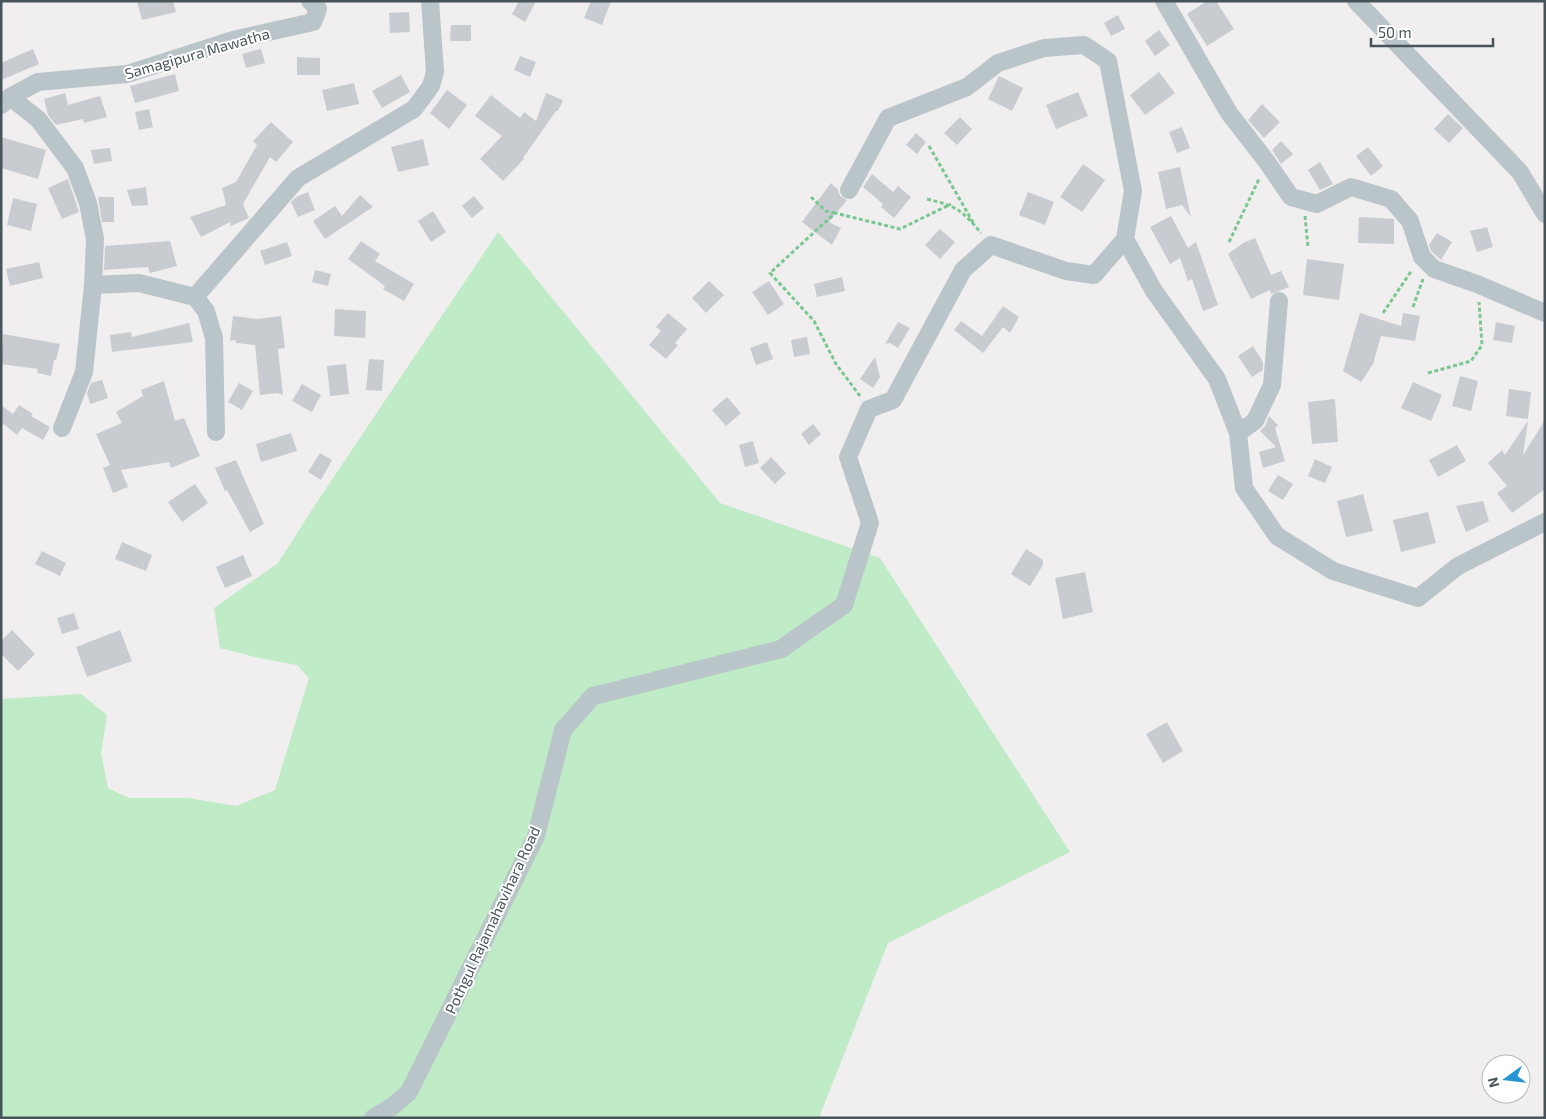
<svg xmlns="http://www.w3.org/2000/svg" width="1546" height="1119" viewBox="0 0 1546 1119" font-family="'Exo 2',sans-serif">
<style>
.green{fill:#bfebc7}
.building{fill:#c8ccd0}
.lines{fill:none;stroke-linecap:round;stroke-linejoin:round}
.path{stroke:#79c791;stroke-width:3;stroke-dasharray:4 2.5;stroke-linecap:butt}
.minor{stroke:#bac5ca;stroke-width:18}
.labels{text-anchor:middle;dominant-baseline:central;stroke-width:4;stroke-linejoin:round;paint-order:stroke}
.street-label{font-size:15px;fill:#47555a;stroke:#fff}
</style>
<rect width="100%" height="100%" fill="#f0eeee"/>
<!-- green -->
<path class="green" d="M498,232L720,503L880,558L1070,852L888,943L820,1115V1118H1V699L81,694L107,715L101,753L108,788L129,798H188L236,806L275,790L309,678L297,665L259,658L220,648L214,608L278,563L315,505Z"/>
<!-- building -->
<path class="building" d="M137,1H173L176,12L142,20Z
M519,1H536L525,22L512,14Z
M591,1H611L602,25L584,18Z
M1207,1H1216L1234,29L1207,46L1187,14Z
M409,12L410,32L390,33L389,13Z
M1118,15L1125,29L1111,36L1104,23Z
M451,25H471V41H450Z
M1159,30L1170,45L1155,56L1145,41Z
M33,49L39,64L1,80V63Z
M261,49L265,63L246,68L242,54Z
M520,56L536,62L530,77L514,70Z
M297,57L320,58V75H297Z
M1159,72L1175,93L1145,115L1130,95Z
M175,74L179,91L135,103L130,86Z
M401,75L410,92L382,108L372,91Z
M999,76L1023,88L1012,111L988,99Z
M354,83L359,104L327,111L322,90Z
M447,90L467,105L449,129L430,113Z
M1078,92L1088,116L1056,129L1046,105Z
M65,93L68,105L100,96L107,117L84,123L83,119L56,125L48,115L44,99Z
M546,93L563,100L558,111H556L523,158L524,159L503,181L480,159L502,136L475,116L491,95L520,118L524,112L536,121Z
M1262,104L1280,122L1264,138L1248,120Z
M149,109L153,127L139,130L135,112Z
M1448,114L1463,128L1449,143L1434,129Z
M960,117L972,129L957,145L944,133Z
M271,122L293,142L276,162L270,157L243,204L249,218L231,226L230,222L201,237L190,217L226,205L222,188L236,182L257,145L253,141Z
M1182,127L1190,148L1177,153L1169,132Z
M916,133L926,142L917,154L906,145Z
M1,137L46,150L38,179L1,168Z
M423,139L429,165L398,172L391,147Z
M1281,141L1293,154L1281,164L1272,150Z
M1368,147L1383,166L1371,176L1356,156Z
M110,148L112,161L94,164L91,150Z
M1320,162L1333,184L1320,190L1308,170Z
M1083,164L1105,180L1082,212L1060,197Z
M1180,167L1191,217L1182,205L1166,209L1158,172Z
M872,174L893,192L898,186L911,197L894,218L881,207L883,204L863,187Z
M68,179L79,212L62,219L48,188Z
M831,183L838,190L840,196L847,200L829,222L841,228L832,245L802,222Z
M146,187L148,205L132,206L127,190Z
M308,192L315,210L298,217L291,202L296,197Z
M1028,192L1054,202L1045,225L1019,215Z
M360,195L373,207L325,239L313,221L335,206L342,216Z
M474,196L484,208L472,218L462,206Z
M98,197H114V222H102Z
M13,198L37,204L31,231L7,225Z
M433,211L446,232L431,242L418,221Z
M1171,216L1188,248L1196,242L1218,305L1203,311L1192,279L1188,281L1180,258L1170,264L1150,227Z
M1359,217L1394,219V244L1358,243Z
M1487,227L1493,247L1477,252L1470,231Z
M940,229L955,242L940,259L925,245Z
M1437,233L1452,242L1441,260L1431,251L1429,245Z
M1255,238L1271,275L1281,271L1289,287L1271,294L1270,290L1251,299L1228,254L1243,243Z
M170,241L177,266L150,273L148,267L104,270L105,246Z
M361,241L380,254L375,261L414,284L404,301L383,289L385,286L348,259Z
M287,242L292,256L265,265L260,251Z
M1307,259L1344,264L1339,300L1303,295Z
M39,262L43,278L10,286L6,269Z
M315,270L331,274L328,286L312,282Z
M842,277L845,291L817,297L814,284Z
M709,281L724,295L706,313L692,298Z
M769,281L784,304L768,315L752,292Z
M1003,306L1019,317L1010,333L1003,327L983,353L954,330L961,321L982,336Z
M335,309L366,311L365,338L334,336Z
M668,313L687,329L675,343L678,345L666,359L649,345L661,331L656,327Z
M1360,313L1401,326L1403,313L1420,316L1415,341L1381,336L1373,364L1361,382L1343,371Z
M233,316L258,319L281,316L285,348L278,349L283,395L278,393L260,395L255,345L236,343L235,340L230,341Z
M898,322L910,328L898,348L890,343L885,344Z
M1496,322L1515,326L1512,343L1493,340Z
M189,323L193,342L112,352L110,335L131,332L132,337Z
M3,334L60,344L56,360H54L51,376L37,373L38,369L1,364Z
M807,337L810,354L794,357L791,340Z
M767,342L773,359L756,365L750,348Z
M1253,346L1263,362V370L1252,377L1238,356Z
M875,357L880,377L873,388L860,379Z
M369,359L384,360L382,391L366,390Z
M346,364L349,394L330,396L327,366Z
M1460,376L1478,381L1471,411L1452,406Z
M102,380L108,398L90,404L87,393L91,383Z
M164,381L175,421L184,418L200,456L171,468L169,462L121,470L128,487L113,493L103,468L110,465L96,434L122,423L116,412L143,396L141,390Z
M1413,382L1442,395L1431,421L1401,408Z
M239,383L253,391L242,410L228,402Z
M302,384L321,395L312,412L292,401Z
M1509,389L1531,392L1528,419L1506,416Z
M727,397L741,413L726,426L712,410Z
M1335,399L1338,442L1312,444L1308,402Z
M1,405L13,414L19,405L33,414L31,416L50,427L43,440L22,428L17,435L1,422Z
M1269,416L1278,425L1275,428L1285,461L1263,468L1259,452L1276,447L1260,431L1265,426Z
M1545,420V489L1512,513L1497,493L1507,486L1488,463L1502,450L1505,455L1528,421L1523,455Z
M813,424L821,434L809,445L801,434Z
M291,433L297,451L261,462L256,444Z
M753,441L759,463L745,467L739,445Z
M1457,445L1466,461L1438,477L1429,460Z
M320,453L332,460L321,480L308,472Z
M771,457L786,473L775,484L760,468Z
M1315,459L1332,467L1325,483L1308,476Z
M236,460L264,524L250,532L227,490L225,491L215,468Z
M1278,475L1293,484L1283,500L1268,491Z
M195,484L208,503L182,522L168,502Z
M1363,494L1373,531L1346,537L1337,501Z
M1483,501L1489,521L1466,532L1456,506Z
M1428,512L1436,543L1401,552L1393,520Z
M122,542L152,555L146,571L115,559Z
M1026,549L1043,560V565L1030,586L1011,574Z
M42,551L66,563L60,576L35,564Z
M243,555L252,576L225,588L216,567Z
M1085,572L1093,612L1063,619L1055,578Z
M74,613L79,629L62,634L57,618Z
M12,630L35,654L18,671L1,654V641Z
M120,630L132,661L87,677L76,647Z
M1167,722L1183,751L1163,763L1146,734Z"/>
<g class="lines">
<!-- path -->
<path class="path" d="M929,146L974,224
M811,197L826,211L835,213
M927,199C956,206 962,210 981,233
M1305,216L1308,247
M1229,242L1259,179
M1413,307L1423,279
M1383,313L1412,270
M1428,373L1471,361L1482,345L1479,302
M860,396L836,364L814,321L770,273L835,213L900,229L951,204"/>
<!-- minor -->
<path class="minor" d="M1164,1L1229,113L1267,162L1291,197L1317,204L1351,187L1391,199L1410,221L1422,257L1434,269L1477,284L1545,313
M1356,1L1520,172L1545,214
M10,97L38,119L75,168L88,203L95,239L93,285L84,372L62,428
M1,105L10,97L38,82L127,74L233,40L313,22L318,9L310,1
M849,190L888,118L967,87L998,63L1044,48L1084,45L1108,61L1133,191L1125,239
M1125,239L1154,291L1217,379L1238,433L1244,488L1277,536L1333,571L1418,598L1458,566L1545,522
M93,285L139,283L195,297L206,311L214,338L216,432
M195,297L298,178L414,109L431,86L435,72L430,1
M1238,433L1255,421L1272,385L1279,301
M373,1118L393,1106L409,1092L536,836L563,730L593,696L781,649L844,605L870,523L848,457L869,409L893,400L963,270L991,245L1066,271L1094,275L1125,239"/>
</g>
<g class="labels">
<!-- street labels -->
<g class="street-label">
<text transform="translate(197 53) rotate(-16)">Samagipura Mawatha</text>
<text transform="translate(492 920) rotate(-65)">Pothgul Rajamahavihara Road</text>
</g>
</g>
<!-- border -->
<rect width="1546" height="1119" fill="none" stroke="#47555a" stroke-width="5"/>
<!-- north arrow -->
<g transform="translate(1506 1079) rotate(255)"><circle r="24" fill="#ffffff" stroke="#b5bbbd"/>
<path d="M0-4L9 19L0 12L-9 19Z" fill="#2695d3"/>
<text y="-8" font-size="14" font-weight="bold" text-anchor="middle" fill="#47555a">N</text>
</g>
<!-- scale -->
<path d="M1371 38v8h122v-8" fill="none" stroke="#47555a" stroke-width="2.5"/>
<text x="1378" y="38" font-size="15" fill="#47555a" stroke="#ffffff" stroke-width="4" paint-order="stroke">50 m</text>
</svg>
